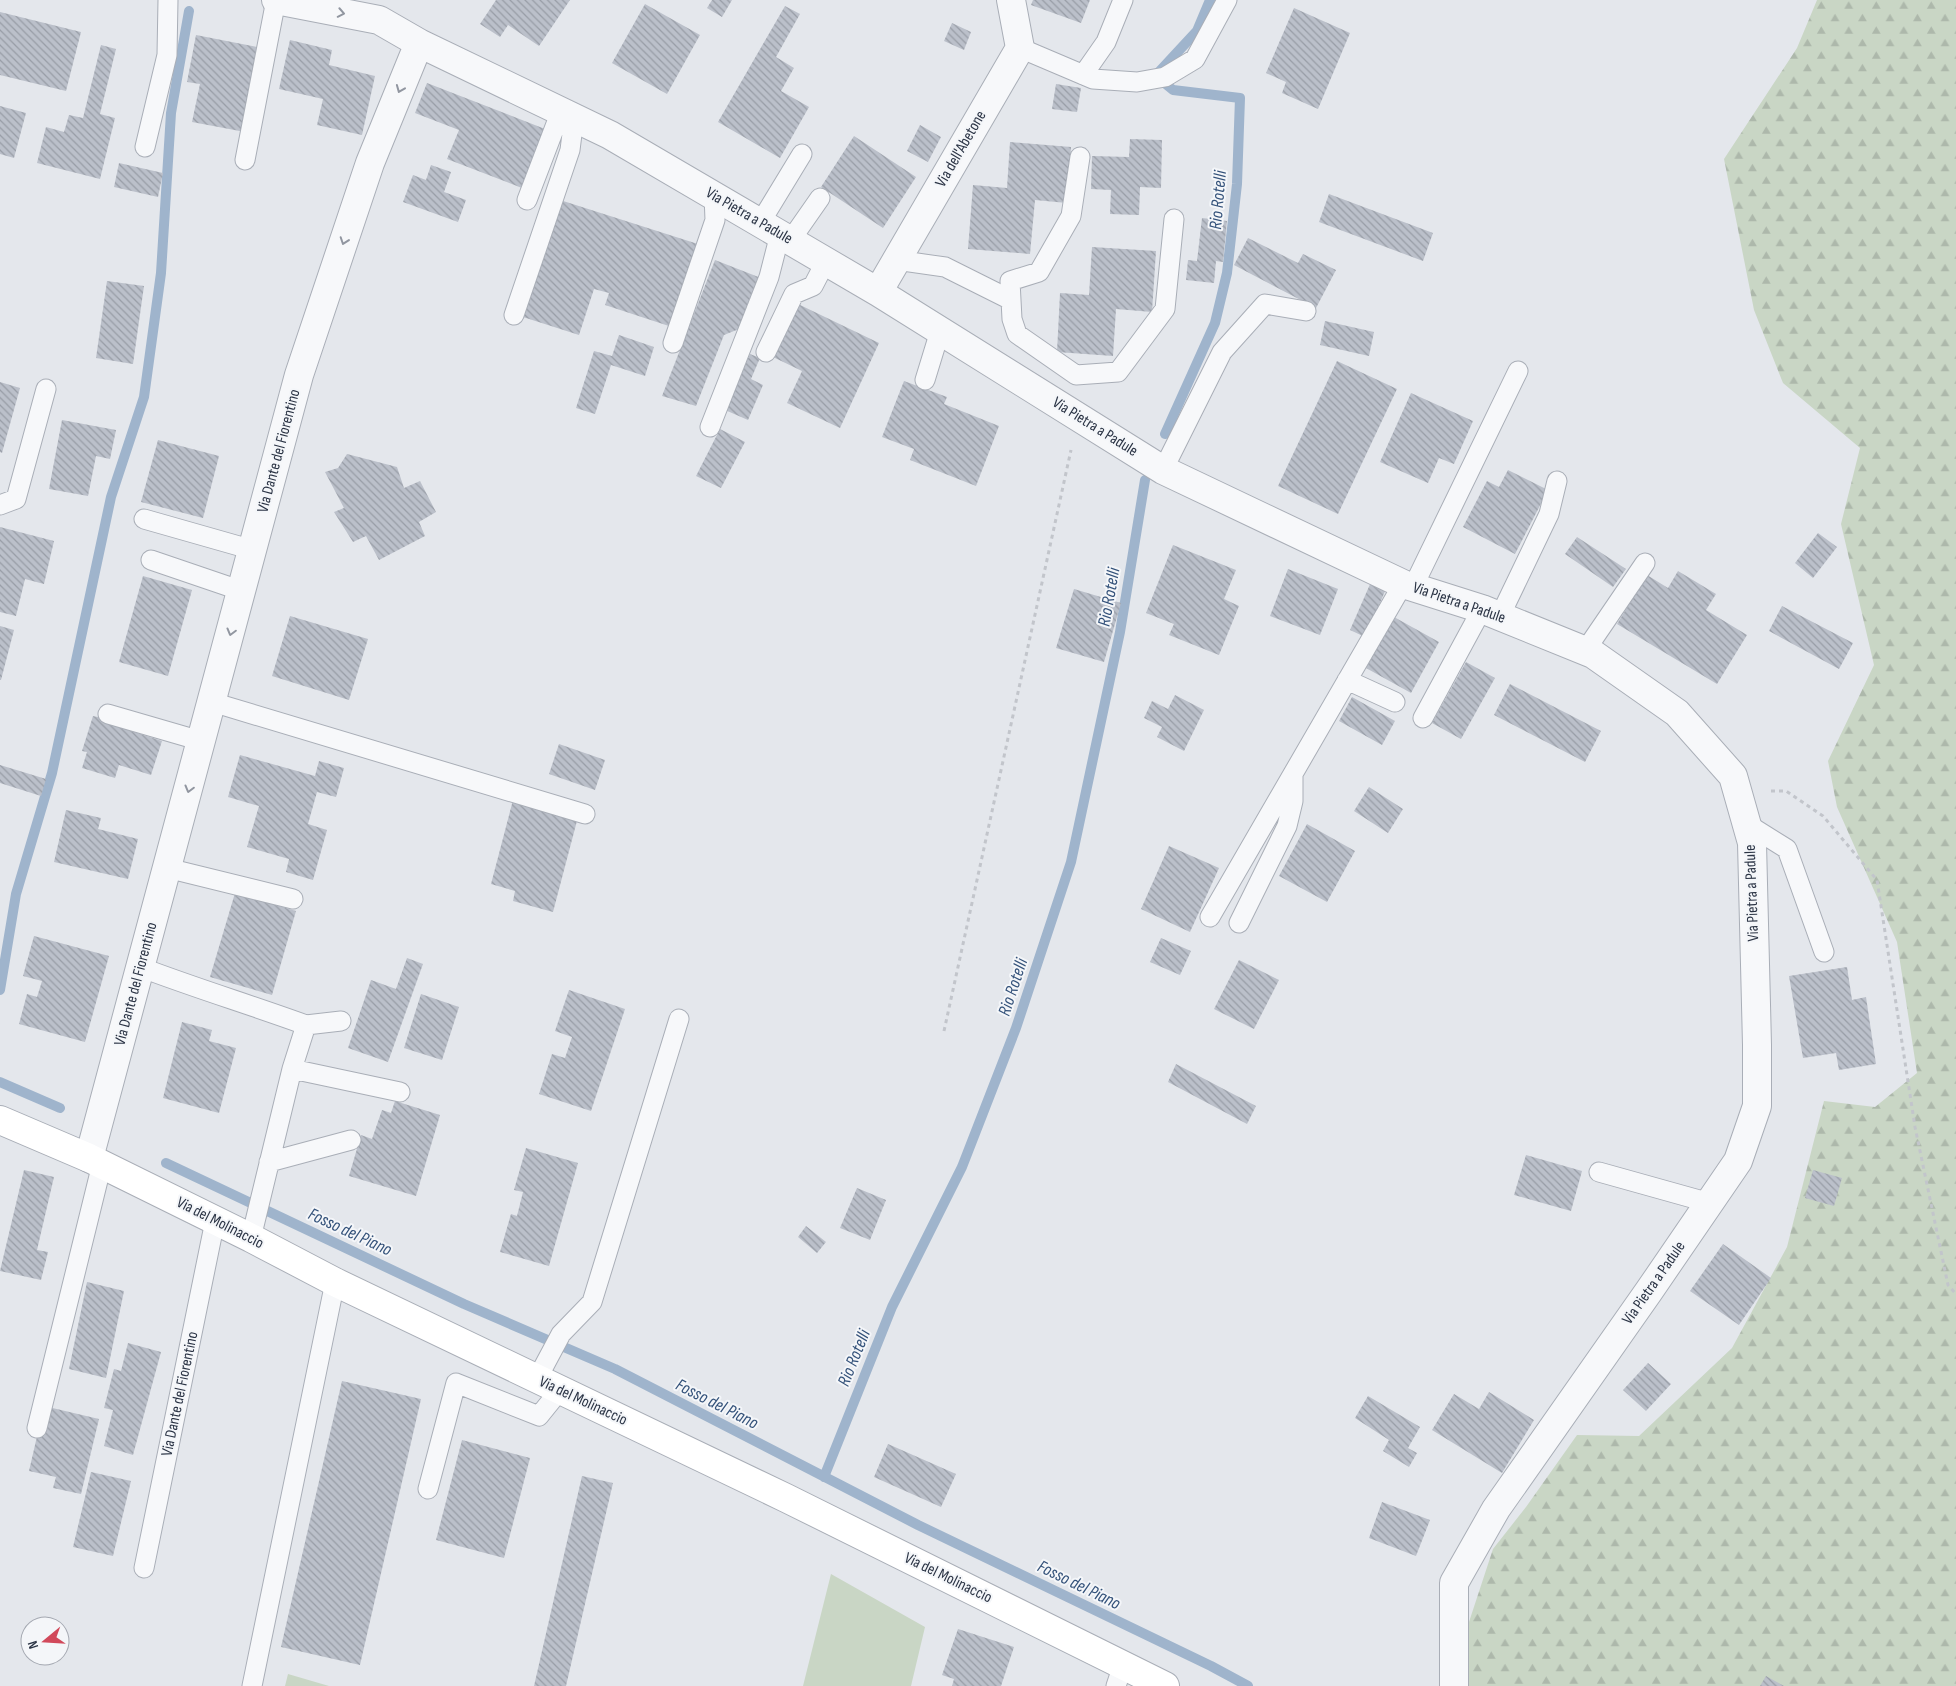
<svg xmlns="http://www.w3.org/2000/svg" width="1956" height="1686" viewBox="0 0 1956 1686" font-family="'Sofia Sans Condensed',sans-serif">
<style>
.green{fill:#c9d6c5}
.forest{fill:url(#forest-firs)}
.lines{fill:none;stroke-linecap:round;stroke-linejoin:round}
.stream{stroke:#9fb4cc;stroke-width:10}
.building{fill:url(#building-back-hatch)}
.lane-casing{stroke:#a9aeb7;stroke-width:21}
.street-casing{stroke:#a9aeb7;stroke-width:30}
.secondary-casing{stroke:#a9aeb7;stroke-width:30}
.path{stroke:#c2c5cb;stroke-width:3;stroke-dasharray:4 4;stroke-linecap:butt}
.lane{stroke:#f7f8fa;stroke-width:19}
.street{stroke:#f7f8fa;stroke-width:28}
.secondary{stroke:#fff;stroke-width:28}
.oneway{stroke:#9196a0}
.labels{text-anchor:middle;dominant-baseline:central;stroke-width:4;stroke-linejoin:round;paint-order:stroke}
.street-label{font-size:16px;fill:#2b3445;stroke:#f4f6f9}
.water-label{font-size:18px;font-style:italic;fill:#34527a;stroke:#f4f6f9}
</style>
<defs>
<pattern id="forest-firs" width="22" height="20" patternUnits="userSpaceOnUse" patternTransform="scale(1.25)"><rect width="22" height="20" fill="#c9d6c5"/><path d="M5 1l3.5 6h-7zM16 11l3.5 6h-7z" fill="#adb8ab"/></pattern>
<pattern id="building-back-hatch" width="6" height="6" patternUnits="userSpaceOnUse" patternTransform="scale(1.25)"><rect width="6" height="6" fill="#bbc0ca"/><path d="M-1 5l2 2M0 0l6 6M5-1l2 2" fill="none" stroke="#989da6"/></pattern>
</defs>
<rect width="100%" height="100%" fill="#e4e7ec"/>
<!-- green -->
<path class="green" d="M831,1574L925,1627L911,1686H803Z
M288,1674L329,1686H285Z"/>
<!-- forest -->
<path class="forest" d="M1817,0H1956V1686H1466L1468,1625L1493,1549L1526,1507L1577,1435L1639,1436L1732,1348L1787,1247L1824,1101L1875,1107L1917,1073L1897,942L1837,807L1828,761L1874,665L1841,524L1860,448L1783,383L1754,310L1724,159L1797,48Z"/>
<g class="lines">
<!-- stream -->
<path class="stream" d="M1159,72L1197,31L1210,0
M1162,81L1173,90L1240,98L1237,184L1227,273L1215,323L1165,434
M0,990L16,894L52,773L111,497L144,397L161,273L171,113L189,11
M0,1082L60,1108
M166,1163L464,1304L615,1369L918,1525L1211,1666L1248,1686
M824,1477L892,1307L962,1167L1016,1028L1071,862L1120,632L1145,480"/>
</g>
<!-- building -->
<path class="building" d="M496,0H570L539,46L508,25L500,37L480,24Z
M712,0H732L722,17L707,8Z
M1033,0H1090L1081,23L1031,5Z
M645,4L700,35L667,94L612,63Z
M785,6L800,14L776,57L794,68L781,91L809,107L780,158L718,122Z
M1294,8L1350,33L1318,109L1282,93L1286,82L1266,73Z
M0,12L81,32L66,91L0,75Z
M952,23L971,32L964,50L944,41Z
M196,35L262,48L245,132L192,122L200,84L187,82Z
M290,40L332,50L329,65L375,76L362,135L317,125L323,99L279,89Z
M101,45L116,49L100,114L115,118L100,179L37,163L46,127L64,132L69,115L83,118Z
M427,83L545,129L522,188L447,159L459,130L415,113Z
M1056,84L1081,88L1077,112L1052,109Z
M0,106L26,113L14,158L0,154Z
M920,125L941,137L928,162L907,151Z
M854,136L916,177L883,228L821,187Z
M1130,139L1162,140L1161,188L1140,187L1139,215L1110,214L1111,190L1091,189L1092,156L1129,157Z
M1010,142L1071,147L1067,203L1035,200L1030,254L968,249L973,185L1007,188Z
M119,163L163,173L158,197L114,187Z
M431,165L451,172L444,192L466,200L458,222L403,202L413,175L426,180Z
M1329,194L1433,233L1423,261L1319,222Z
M560,200L701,245L675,328L605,305L609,293L594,289L579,335L523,317Z
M1202,218L1227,221L1223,262L1216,261L1214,283L1186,280L1188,260L1197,261Z
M1248,238L1298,263L1303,254L1336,270L1316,308L1234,265Z
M1092,247L1156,251L1152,312L1116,309L1113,356L1057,352L1060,293L1089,295Z
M715,260L761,278L744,327L724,335L696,406L662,396Z
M107,281L144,286L133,364L96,358Z
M798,304L879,343L840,428L787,403L802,371L773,357Z
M1325,321L1374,332L1369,356L1320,345Z
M619,335L654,347L645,376L611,365L595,414L576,408L594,351L612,356Z
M750,354L760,358L751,379L763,385L748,420L725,410Z
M1337,361L1397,389L1338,514L1278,486Z
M904,381L947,397L944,404L999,426L976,486L910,460L914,449L882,437Z
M0,382L20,388L2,453L0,452Z
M1411,393L1473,421L1454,464L1439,458L1428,483L1380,462Z
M62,420L116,430L110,459L96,456L88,496L49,489Z
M720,429L745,442L721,488L696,476Z
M158,440L219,456L203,518L141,502Z
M347,454L397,467L404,488L420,481L436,512L419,522L425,536L379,560L366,536L353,542L334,512L344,508L325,472L338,468Z
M1508,470L1548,490L1515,554L1463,527L1487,481L1499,487Z
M0,527L54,541L44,584L25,579L16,616L0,612Z
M1818,533L1837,547L1813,578L1795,563Z
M1577,537L1626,569L1613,587L1565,554Z
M1173,545L1236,570L1224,599L1239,606L1219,655L1169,635L1174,624L1146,613Z
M1288,569L1338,589L1320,635L1270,616Z
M1678,571L1716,594L1706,610L1747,635L1717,684L1617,624L1647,575L1668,588Z
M143,576L192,590L168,676L119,662Z
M1371,582L1386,589L1365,637L1350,630Z
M1074,589L1121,603L1104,662L1056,648Z
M1782,606L1853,643L1839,669L1769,631Z
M290,616L368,639L349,700L272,676Z
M1394,617L1439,642L1411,693L1366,668Z
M0,626L14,630L1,680H0Z
M1466,662L1495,678L1461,739L1432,723Z
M1510,684L1601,731L1585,762L1494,715Z
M1175,695L1204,710L1184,751L1157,737L1162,727L1144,718L1152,701L1168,709Z
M1352,697L1395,721L1382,745L1339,721Z
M93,716L129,724L128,730L162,741L151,775L119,765L115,778L82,768L87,752L82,751Z
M559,744L605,760L595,790L549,774Z
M240,755L315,776L319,761L344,768L336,797L317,792L308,824L327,830L313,880L286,872L289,859L247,847L259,806L228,797Z
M0,765L46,779L41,796L0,783Z
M1369,787L1403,809L1388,833L1354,811Z
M513,800L578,817L553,912L513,901L515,891L491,884Z
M66,810L101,818L98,829L138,839L128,879L54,862Z
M1307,824L1355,851L1327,902L1279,876Z
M1169,846L1219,868L1190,932L1141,909Z
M235,893L296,911L272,995L210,977Z
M34,936L109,956L85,1042L19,1024L27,994L37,997L42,981L23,976Z
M1161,938L1191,951L1180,975L1150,962Z
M407,958L423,964L388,1062L348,1048L371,980L396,989Z
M1239,960L1279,980L1254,1029L1214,1009Z
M1847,967L1852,1000L1866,997L1876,1064L1839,1070L1836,1053L1803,1058L1789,976Z
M569,990L625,1009L591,1111L539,1094L552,1054L565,1058L572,1037L555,1031Z
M421,994L459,1007L442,1060L404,1048Z
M182,1022L212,1030L209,1041L236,1048L219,1113L163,1098Z
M1176,1064L1256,1106L1247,1124L1168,1082Z
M395,1101L440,1115L416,1196L349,1176L361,1135L372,1139L382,1110L391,1113Z
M526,1148L578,1163L549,1266L500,1252L511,1214L517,1216L523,1192L514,1190Z
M1526,1155L1582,1171L1571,1211L1514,1195Z
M24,1170L54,1177L37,1250L48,1252L41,1280L0,1271Z
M1813,1170L1842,1178L1834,1206L1805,1198Z
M857,1188L886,1200L870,1240L840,1228Z
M806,1226L826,1242L817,1253L798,1237Z
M1723,1244L1771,1278L1739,1325L1690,1291Z
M87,1282L124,1291L106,1378L69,1369Z
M128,1343L161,1352L133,1455L104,1446L113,1410L104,1408L114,1369L121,1371Z
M1648,1363L1671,1384L1646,1411L1623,1390Z
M342,1381L421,1399L360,1665L281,1647Z
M1489,1392L1534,1420L1502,1473L1432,1430L1454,1394L1479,1409Z
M1368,1396L1420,1427L1408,1448L1417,1453L1409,1467L1383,1451L1389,1440L1355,1418Z
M44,1406L99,1419L81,1494L53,1488L56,1477L29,1471Z
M462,1440L530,1458L504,1558L436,1540Z
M888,1444L956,1474L941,1507L874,1477Z
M91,1472L131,1481L113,1556L73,1547Z
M582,1476L613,1483L566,1686H534Z
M1382,1502L1430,1520L1416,1556L1369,1538Z
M958,1629L1014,1647L1001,1686H952L954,1679L942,1675Z
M1766,1676L1784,1686H1760Z"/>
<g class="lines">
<!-- lane casing -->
<g class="lane-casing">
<path id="lane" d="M1020,48L1093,79L1137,82L1165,77L1195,59L1227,0
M1083,75L1106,42L1123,0
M145,147L167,55L168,0
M1080,157L1071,216L1039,272L1010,281L1012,319L1017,334L1076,375L1118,372L1165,309L1174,219
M245,160L276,0
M527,200L561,111
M760,223L802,154
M790,241L820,198
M896,260L945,267L1011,300
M514,315L570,150L574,118
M673,343L715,220L714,195
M766,352L794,294L813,286L826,261
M925,380L940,331
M710,427L769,277L780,234
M1163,470L1222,352L1265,304L1306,311
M0,505L16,499L46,389
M144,519L253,550
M151,560L242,591
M1413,587L1518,371
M1500,616L1549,514L1557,481
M1585,651L1645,563
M1347,680L1395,702
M212,702L585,814
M108,714L201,741
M1423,718L1482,609
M1747,824L1787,849L1824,952
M167,868L293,899
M1210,917L1403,584
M1239,923L1287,826L1293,801V776
M140,967C195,988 251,1005 306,1025
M292,1069L306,1025L341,1021
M269,1162L351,1140
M1599,1172L1710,1203
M251,1238L292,1069L400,1092
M537,1379L561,1334L592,1302L679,1019
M37,1428L102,1164
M428,1489L456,1383L539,1416L560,1390
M144,1568L215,1221
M252,1686L335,1282
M1116,1686L1123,1665"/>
</g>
<!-- street casing -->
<g class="street-casing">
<path id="street" d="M276,0L379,20L419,43L610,135L878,292L1163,470L1403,584L1482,609L1593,654L1677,713L1733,776L1752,843L1757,1045V1106L1738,1161L1649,1291L1496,1509L1454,1583V1686
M878,292L1020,48L1011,0
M89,1158L299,375L370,163L419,43"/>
</g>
<!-- secondary casing -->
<g class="secondary-casing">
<path id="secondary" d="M0,1120L89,1158L251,1238L335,1282L786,1498L1165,1686"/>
</g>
<!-- path -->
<path class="path" d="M1771,791H1786L1823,816L1877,880L1915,1127L1948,1285L1956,1294
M944,1031L1071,450"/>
<!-- lane -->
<use href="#lane" class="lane"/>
<!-- street -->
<use href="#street" class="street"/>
<!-- secondary -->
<use href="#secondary" class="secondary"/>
</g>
<!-- one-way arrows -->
<defs><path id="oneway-chevron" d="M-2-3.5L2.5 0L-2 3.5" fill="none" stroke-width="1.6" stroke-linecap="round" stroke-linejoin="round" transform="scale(1.25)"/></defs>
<g class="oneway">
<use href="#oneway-chevron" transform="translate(341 13) rotate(11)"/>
<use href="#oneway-chevron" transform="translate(400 89) rotate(112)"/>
<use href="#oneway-chevron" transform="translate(344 241) rotate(109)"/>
<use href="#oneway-chevron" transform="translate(231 632) rotate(105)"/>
<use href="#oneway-chevron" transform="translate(189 789) rotate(105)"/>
</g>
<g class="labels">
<!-- street labels -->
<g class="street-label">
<text transform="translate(961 149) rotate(-60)">Via dell'Abetone</text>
<text transform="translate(749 216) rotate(30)">Via Pietra a Padule</text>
<text transform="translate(1095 427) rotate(32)">Via Pietra a Padule</text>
<text transform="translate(279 451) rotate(-75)">Via Dante del Fiorentino</text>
<text transform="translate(1459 603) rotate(19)">Via Pietra a Padule</text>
<text transform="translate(1752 893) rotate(-92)">Via Pietra a Padule</text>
<text transform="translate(136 984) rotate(-75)">Via Dante del Fiorentino</text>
<text transform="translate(220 1223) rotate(27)">Via del Molinaccio</text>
<text transform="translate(1654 1283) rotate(-55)">Via Pietra a Padule</text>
<text transform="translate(180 1394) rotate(-78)">Via Dante del Fiorentino</text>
<text transform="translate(583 1401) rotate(25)">Via del Molinaccio</text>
<text transform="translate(948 1578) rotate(26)">Via del Molinaccio</text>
</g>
<!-- water labels -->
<g class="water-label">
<text transform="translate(1218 200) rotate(-85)">Rio Rotelli</text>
<text transform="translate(1109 597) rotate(-80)">Rio Rotelli</text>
<text transform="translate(1013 987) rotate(-72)">Rio Rotelli</text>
<text transform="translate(350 1232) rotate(25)">Fosso del Piano</text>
<text transform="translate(854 1358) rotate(-68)">Rio Rotelli</text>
<text transform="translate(717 1404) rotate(27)">Fosso del Piano</text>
<text transform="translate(1079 1585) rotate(26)">Fosso del Piano</text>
</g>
</g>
<!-- north arrow -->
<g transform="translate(45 1641) rotate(252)"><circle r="24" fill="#f4f6f9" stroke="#a4a8b1"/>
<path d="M0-4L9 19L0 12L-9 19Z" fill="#d1495b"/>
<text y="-8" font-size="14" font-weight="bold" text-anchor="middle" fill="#2b3445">N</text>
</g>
</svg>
